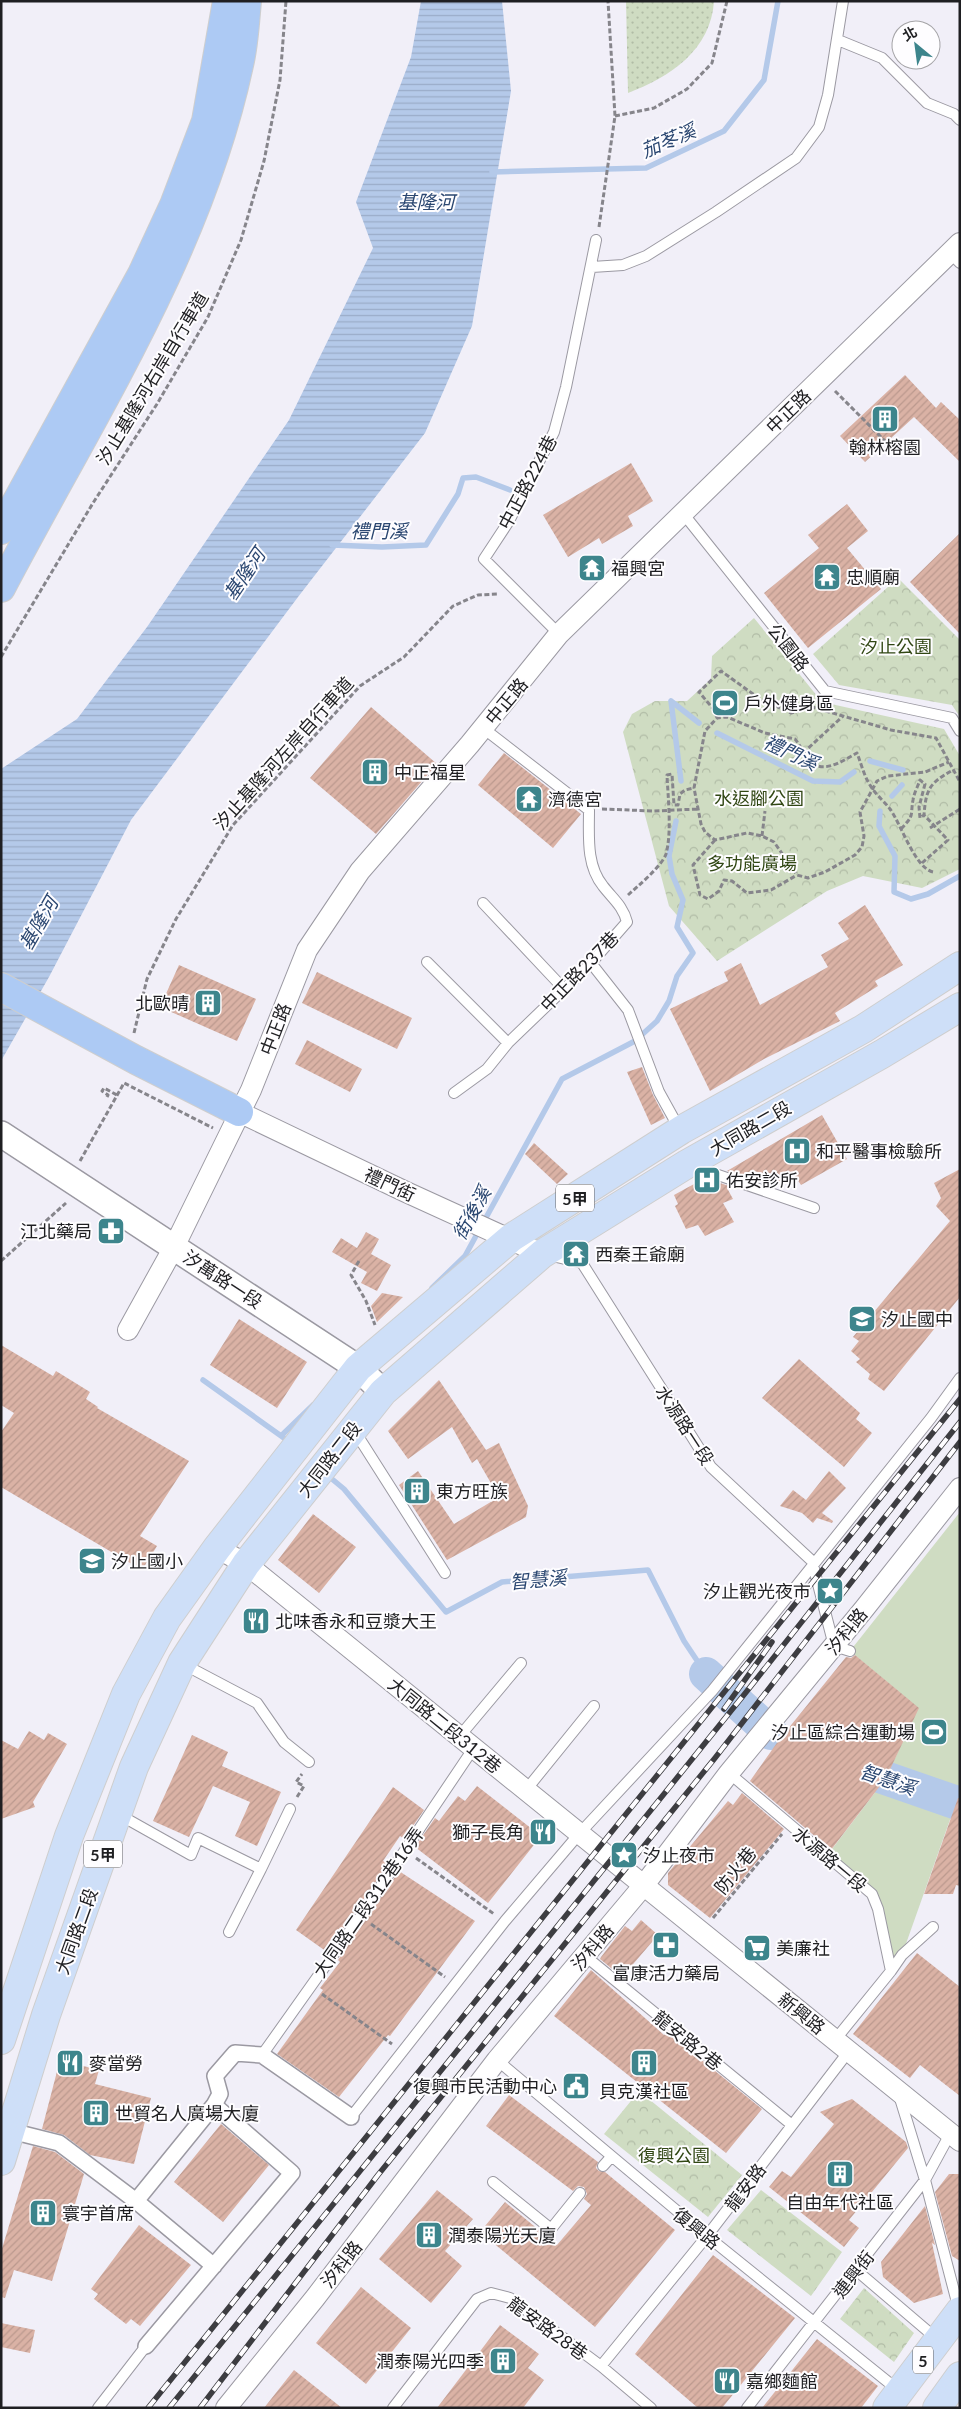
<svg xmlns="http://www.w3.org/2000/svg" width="961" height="2409" viewBox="0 0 961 2409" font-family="Lato,'Noto Sans TC',sans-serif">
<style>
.grass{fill:url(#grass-dots)}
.park{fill:url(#park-crowns)}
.garden{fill:#cfdcc2}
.water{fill:url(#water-rules)}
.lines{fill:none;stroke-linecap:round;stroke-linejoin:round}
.stream{stroke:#b4c9e9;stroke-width:5.5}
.river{stroke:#b4c9e9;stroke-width:34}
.building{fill:url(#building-hatch)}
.service-casing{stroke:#9b99a2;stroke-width:12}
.pedestrian-casing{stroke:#9b99a2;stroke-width:18}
.minor-casing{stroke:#9b99a2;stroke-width:22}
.tertiary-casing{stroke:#9b99a2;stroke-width:28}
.primary-casing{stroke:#cecece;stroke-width:30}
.motorway-casing{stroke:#cecece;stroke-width:30}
.path{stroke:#86858b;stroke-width:3;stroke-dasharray:5 2.5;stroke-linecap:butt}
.service{stroke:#fff;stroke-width:10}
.pedestrian{stroke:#fff;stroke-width:15}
.minor{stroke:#fff;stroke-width:20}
.tertiary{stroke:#fff;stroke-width:25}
.primary{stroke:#cedff8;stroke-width:28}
.motorway{stroke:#adcaf4;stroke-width:28}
.rail-casing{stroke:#3d3d41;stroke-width:5.5}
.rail{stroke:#fefdff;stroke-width:4;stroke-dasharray:11;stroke-linecap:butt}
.labels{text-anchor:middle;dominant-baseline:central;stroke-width:4;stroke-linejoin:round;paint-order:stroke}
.shield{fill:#fefdff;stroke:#626264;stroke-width:1}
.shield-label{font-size:16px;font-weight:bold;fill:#1f1f22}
.street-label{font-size:18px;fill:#1f1f22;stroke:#fefdff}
.poi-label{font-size:18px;fill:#1f1f22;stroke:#fefdff;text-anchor:start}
.park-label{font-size:18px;fill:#314714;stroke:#fefdff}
.water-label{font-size:19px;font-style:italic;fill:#2b4771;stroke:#fefdff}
</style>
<defs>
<pattern id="grass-dots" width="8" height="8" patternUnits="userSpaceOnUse" patternTransform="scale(1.25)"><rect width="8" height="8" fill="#cfdcc2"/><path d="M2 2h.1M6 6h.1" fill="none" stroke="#b1bca6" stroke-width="1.8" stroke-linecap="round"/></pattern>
<pattern id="park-crowns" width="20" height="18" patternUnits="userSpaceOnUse" patternTransform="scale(1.25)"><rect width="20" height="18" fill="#cfdcc2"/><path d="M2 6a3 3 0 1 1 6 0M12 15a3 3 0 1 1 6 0" fill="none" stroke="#b1bca6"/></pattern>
<pattern id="water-rules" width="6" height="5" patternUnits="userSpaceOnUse" patternTransform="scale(1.25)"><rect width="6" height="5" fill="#b4c9e9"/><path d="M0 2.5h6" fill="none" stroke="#9aacc8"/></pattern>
<pattern id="building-hatch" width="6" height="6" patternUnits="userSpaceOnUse" patternTransform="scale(1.25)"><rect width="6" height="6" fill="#dab2a5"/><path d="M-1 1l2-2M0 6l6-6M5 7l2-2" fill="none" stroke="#bb998e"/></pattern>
</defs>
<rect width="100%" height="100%" fill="#f1eff8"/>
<!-- grass -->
<path class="grass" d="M626,1H714C711,50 670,77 628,93Z"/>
<!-- park -->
<path class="park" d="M898,578L960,640V717L952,705L839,685L813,654Z
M754,618L822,702L944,729L960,756V869L922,888L863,876L827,891L717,961L669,906L623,732L632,714L655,701H687L711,679L712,656Z
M639,2091L742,2175L708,2217L604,2134Z
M761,2190L842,2252L811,2296L727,2230Z
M864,2288L914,2333L894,2362L840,2319Z"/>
<!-- garden -->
<path class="garden" d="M960,1512V1816L952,1814L902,1955L891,1971L872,1894L826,1857L886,1778L918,1708L850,1651Z"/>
<!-- water -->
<path class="water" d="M421,1H502L511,91L472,326L425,433L298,597L131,820L49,977L1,1061V769L77,719L147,627L289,420L373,248L356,202L411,57Z"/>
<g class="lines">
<!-- stream -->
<path class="stream" d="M492,172L646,168L724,131L764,80L778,1
M332,545L382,547L426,545L458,494L463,478L476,477L510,490
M671,701L681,781
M671,701L699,723
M717,733L813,781L840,782L854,772
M870,761L903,770
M892,796L902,785
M880,811L879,826L895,856L894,892L911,899L928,894L960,876
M432,1288L465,1256L562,1079L635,1041L657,1021L669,1001L677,976L693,953L677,927L683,900L672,874L669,856L676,821
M203,1380L291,1443
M282,1435L313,1405
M326,1474L344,1489L446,1612L502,1582L648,1570L684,1641L706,1674"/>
<!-- river -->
<path class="river" d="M706,1674L771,1733
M842,1763L960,1804"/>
</g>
<!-- building -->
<path class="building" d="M905,375L936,408L941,402L960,420V462L914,417L865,462L840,436Z
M631,463L653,501L628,516L633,526L602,544L599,538L568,557L543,515Z
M847,504L868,531L847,548L881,589L808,648L764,593L819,548L808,535Z
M960,533V634L910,582Z
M371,707L437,764L376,834L310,778Z
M504,753L581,814L553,848L478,785Z
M865,905L903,965L875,981L878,986L835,1013L840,1021L764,1059L710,1091L670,1009L728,981L724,972L741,963L760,1005L828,967L821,955L849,939L838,923Z
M179,965L256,999L237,1041L160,1007Z
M317,972L412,1018L397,1049L302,1003Z
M307,1040L362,1069L350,1092L295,1064Z
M642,1067L653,1095L665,1118L651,1125L627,1072Z
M822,1115L847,1159L801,1185L795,1176L775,1187L764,1183L756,1171L745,1177L727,1171Z
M534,1143L568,1174L557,1184L525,1154Z
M960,1169V1297L884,1391L868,1379L870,1374L856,1362L860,1359L851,1351L859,1341L853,1337L950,1221L936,1206L941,1198L934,1183Z
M705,1178L729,1186L727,1188L733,1199L723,1203L734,1222L705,1236L698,1225L686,1229L675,1206L678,1204L674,1195Z
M366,1232L379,1239L371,1254L391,1265L377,1291L361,1283L367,1272L332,1252L341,1238L357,1248Z
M382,1293L403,1297L377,1322L371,1306Z
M239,1319L307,1362L277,1408L210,1365Z
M1,1345L53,1376L56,1371L90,1392L86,1399L98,1407L97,1408L189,1461L140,1536L157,1546L142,1570L1,1487V1432L14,1413L1,1405Z
M799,1359L860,1413L856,1419L872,1433L844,1467L762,1398Z
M439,1380L486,1450L499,1443L528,1506L526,1517L447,1560L399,1485L418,1471L454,1524L499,1497L477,1459L472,1463L452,1427L408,1459L388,1431Z
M829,1471L846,1488L822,1513L833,1521L832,1523L817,1518L813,1523L802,1513L780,1506L793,1490L806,1500Z
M313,1514L356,1547L319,1593L278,1560Z
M855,1655L919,1708L886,1778L831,1850L750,1781L779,1740L846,1657L851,1658Z
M29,1731L44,1740L48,1733L67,1744L33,1802L35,1807L1,1819V1740L18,1749Z
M192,1735L228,1752L222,1766L281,1792L257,1846L235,1836L250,1802L213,1786L189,1837L153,1821Z
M477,1786L541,1836L488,1903L415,1847L435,1818L439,1821L458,1796L465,1801Z
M393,1787L424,1810L404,1839L400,1836L383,1861L388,1864L327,1952L296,1930Z
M742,1793L784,1829L710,1918L668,1885V1873L728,1801L733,1805Z
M958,1798H960V1886L956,1885L953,1894H924Z
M399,1871L475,1921L390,2036L388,2035L339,2097L277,2054L323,1990L320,1988L340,1962L338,1960Z
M641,1920L658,1935L622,1977L600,1959L601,1957L625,1926L632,1931Z
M917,1953L960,1987V2096L920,2065L910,2078L853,2034Z
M591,1970L664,2035L667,2032L762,2109L726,2153L554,2016Z
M60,2060L99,2070L95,2084L151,2098L134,2164L90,2155L64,2135L42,2129Z
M509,2095L598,2162L596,2168L599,2171L605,2172L675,2230L595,2327L480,2232L505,2202L557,2245L591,2205L584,2199L587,2194L584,2187L578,2186L573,2191L486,2126Z
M852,2099L906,2142L908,2148L849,2220L859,2228L844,2247L769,2187L782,2171L791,2177L834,2124L820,2112Z
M221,2124L269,2165L223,2222L174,2182Z
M33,2146L55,2152L84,2174L52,2281L14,2270L5,2298L1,2297V2252Z
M949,2174H960V2261L952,2256L935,2192Z
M437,2190L473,2219L445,2251L462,2266L431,2303L379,2259Z
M925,2206L935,2245L932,2243L943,2294L914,2303L883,2277L881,2262Z
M139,2225L191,2265L140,2326L131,2319L126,2324L94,2299L98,2294L91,2289Z
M713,2255L795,2318L722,2408H698L635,2354Z
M361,2287L411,2328L366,2384L316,2343Z
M1,2323L35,2330L30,2353L1,2347Z
M500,2325L539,2354L528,2368L544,2380L523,2408H437Z
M817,2339L878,2386L861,2408H762Z
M294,2370L342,2408H264Z"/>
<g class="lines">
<!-- service casing -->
<g class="service-casing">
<path id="service" d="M838,40L882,58L927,103L954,114L960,120
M950,253L960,263
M592,267L623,265L646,256L716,212L796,158L819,127L828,95L843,1
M682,512L825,691L952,718L960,731
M559,634L484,559L509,521L554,432L566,387L596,240
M483,903L563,988
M427,962L508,1043
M591,963L628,1010L659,1092L680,1130
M454,1093L487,1069L508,1043L591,963L627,922C623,906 613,899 603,886C586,865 589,836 589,810L483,728
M692,1166L814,1208
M548,1255L582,1263L711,1467L812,1561L834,1646L850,1651
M354,1430L445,1573
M183,1664L257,1703L284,1742L309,1762
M459,1737L521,1663
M729,1773L872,1894L878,1909L891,1971L835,2040
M526,1790L594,1706
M118,1814L191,1855L198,1838L261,1869L290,1809
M229,1932L261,1869
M584,1955L792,2125
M891,1971L902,1955L933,1927
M262,2055L360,1917L473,1749
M497,2060L707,2236L898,2390
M899,2095L925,2180L959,2310
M351,2117L505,1921L579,1834L712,1691L931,1418L960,1378
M603,2166L611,2157
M493,2182L551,2229L580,2193
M856,2270L937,2339
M601,2366L707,2236L849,2051
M98,2408L146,2346
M393,2408L477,2299L491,2293L510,2298L601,2366L651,2408
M747,2408L925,2180L950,2134"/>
</g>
<!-- pedestrian casing -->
<g class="pedestrian-casing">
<path id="pedestrian" d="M11,2131L59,2143L136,2201L214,2105
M136,2201L214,2266
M146,2346L292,2173L214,2105L220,2094L215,2076L235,2053L262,2055L351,2117"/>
</g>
<!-- minor casing -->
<g class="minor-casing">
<path id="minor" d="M239,1112L406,1192L542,1254
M128,1330L174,1247L251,1090L307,950L360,871L470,744L559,634L960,243
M217,1548L246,1564L960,2141
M226,2408L315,2298L497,2060L644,1885L729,1773L864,1609L960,1488"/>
</g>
<!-- tertiary casing -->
<g class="tertiary-casing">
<path id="tertiary" d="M1,1134L358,1368L383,1392"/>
</g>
<!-- primary casing -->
<g class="primary-casing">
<path id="primary" d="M1,2040L69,1836L126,1694L167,1618L217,1548L358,1368L511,1238L681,1130L863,1029L960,966
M1,2161L46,2015L134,1767L182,1663L246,1564L383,1392L542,1254L687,1164L882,1054L960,1007
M887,2408L960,2311
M937,2408L960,2376"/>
</g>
<!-- motorway casing -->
<g class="motorway-casing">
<path id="motorway" d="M1,530L142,274L174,205L206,121L227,1
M1,588C90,418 198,255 239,65C244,45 245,22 247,1
M1,987L136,1060L239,1112"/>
</g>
<!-- path -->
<path class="path" d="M615,116L654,108L687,89L712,63L727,1
M599,227L615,116L608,1
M835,391L896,452
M1,657L93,503L157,404L208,317L241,240L264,161L280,80L286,1
M717,718L715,711L699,692L721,671L760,699L791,713L812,707L891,730L936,738L960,782
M803,753L842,717
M602,809L654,811L698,809
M930,828L960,809
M901,829C915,814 910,817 913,800C914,793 918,786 920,780L925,784L919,807L920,818L924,815C926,788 930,783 953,770
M762,836L765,811
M715,840L693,865L700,895L708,899L719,891L724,880L732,881L747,893L771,890L797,875
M922,863L948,840L924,815
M933,872C915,868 901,824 890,809C884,801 875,794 870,785C864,776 861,763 857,753C842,761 822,776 808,759C803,753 800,745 795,739L765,733L727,717L717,718L705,731L694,788L701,824L705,832L715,840L747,833L762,836L774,842L797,875L808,878L825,872L855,855L862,847L864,836L860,812L877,781L888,776L925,772L949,762
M628,895C638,886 662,866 666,854C672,832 668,798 667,775L672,774L674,805H678L680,794L685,790L694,788
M134,1033L147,979L176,919L233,825L360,686L404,657L453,606L478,595L498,594
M107,1097L108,1095L102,1091L104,1088L117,1095
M80,1161L124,1083L213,1128
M1,1261L66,1203
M359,1261L351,1275L366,1301L375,1325
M297,1797L304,1786L296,1782L302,1774
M416,1858L494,1914
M713,1918L782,1834
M371,1924L445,1977
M322,1994L392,2044"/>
<!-- service -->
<use href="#service" class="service"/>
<!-- pedestrian -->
<use href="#pedestrian" class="pedestrian"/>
<!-- minor -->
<use href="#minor" class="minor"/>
<!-- tertiary -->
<use href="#tertiary" class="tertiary"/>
<!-- primary -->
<use href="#primary" class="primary"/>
<!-- motorway -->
<use href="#motorway" class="motorway"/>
<!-- rail casing -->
<g class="rail-casing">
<path id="rail" d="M724,1709L772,1642
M148,2408L960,1399
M169,2408L747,1691L960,1422
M200,2408L378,2175L715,1758L960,1442"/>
</g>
<!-- rail -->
<use href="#rail" class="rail"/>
</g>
<!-- icons -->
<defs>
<g id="building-square" transform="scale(1.4375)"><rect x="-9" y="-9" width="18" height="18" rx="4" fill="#3d858c" stroke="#fefdff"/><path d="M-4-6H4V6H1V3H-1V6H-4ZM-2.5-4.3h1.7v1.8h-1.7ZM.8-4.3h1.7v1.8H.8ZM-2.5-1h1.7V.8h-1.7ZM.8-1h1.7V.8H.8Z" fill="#fff"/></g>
<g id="temple-square" transform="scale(1.4375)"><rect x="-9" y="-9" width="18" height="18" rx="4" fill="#3d858c" stroke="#fefdff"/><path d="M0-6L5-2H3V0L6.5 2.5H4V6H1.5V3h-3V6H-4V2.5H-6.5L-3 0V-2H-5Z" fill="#fff"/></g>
<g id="stadium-square" transform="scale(1.4375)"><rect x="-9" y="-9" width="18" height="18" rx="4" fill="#3d858c" stroke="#fefdff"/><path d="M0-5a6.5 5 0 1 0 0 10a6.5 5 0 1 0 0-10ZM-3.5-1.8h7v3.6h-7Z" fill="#fff"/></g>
<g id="hospital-square" transform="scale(1.4375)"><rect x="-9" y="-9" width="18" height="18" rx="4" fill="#3d858c" stroke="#fefdff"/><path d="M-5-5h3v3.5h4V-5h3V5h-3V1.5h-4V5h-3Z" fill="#fff"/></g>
<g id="pharmacy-square" transform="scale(1.4375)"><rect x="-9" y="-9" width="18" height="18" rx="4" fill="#3d858c" stroke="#fefdff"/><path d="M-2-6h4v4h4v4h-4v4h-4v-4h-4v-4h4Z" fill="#fff"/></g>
<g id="school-square" transform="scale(1.4375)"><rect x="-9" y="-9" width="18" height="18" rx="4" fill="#3d858c" stroke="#fefdff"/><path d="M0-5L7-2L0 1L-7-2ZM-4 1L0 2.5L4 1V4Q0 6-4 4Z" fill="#fff"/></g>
<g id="sight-square" transform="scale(1.4375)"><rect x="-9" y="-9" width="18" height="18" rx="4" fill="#3d858c" stroke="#fefdff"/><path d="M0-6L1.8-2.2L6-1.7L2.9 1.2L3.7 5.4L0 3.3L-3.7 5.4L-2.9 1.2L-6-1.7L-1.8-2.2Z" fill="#fff"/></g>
<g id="restaurant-square" transform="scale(1.4375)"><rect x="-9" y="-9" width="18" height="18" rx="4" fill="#3d858c" stroke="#fefdff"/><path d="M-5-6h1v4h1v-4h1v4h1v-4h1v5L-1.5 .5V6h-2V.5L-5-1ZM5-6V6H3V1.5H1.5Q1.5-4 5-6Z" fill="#fff"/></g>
<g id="supermarket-square" transform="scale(1.4375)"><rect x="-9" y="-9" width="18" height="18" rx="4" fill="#3d858c" stroke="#fefdff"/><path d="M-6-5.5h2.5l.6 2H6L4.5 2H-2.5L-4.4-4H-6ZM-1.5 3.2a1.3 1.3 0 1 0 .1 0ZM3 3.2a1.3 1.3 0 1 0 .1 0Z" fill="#fff"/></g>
<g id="civic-square" transform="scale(1.4375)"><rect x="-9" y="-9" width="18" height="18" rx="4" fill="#3d858c" stroke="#fefdff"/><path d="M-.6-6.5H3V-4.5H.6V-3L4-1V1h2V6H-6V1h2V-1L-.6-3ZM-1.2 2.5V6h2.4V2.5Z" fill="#fff"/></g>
</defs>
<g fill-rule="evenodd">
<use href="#building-square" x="885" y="419"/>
<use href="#temple-square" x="592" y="568"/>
<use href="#temple-square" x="827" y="577"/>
<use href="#stadium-square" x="725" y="703"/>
<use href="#building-square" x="375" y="772"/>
<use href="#temple-square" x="529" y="799"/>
<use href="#building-square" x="208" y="1003"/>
<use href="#hospital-square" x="797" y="1151"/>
<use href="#hospital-square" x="707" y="1180"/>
<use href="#pharmacy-square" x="111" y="1231"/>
<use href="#temple-square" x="576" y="1254"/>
<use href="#school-square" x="862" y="1319"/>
<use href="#building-square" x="417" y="1491"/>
<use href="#school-square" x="92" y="1561"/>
<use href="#sight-square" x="830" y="1591"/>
<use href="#restaurant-square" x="256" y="1621"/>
<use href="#stadium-square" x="934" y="1732"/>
<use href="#restaurant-square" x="543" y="1832"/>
<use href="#sight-square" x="624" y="1855"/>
<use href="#pharmacy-square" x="666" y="1945"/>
<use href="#supermarket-square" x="757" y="1948"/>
<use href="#restaurant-square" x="70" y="2063"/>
<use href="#building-square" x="644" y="2063"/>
<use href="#civic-square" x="576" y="2086"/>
<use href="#building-square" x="96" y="2113"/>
<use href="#building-square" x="840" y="2174"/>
<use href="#building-square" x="43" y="2213"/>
<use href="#building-square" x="429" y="2235"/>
<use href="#building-square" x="503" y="2361"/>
<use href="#restaurant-square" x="727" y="2381"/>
</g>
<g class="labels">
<!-- shield labels -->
<g class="shield">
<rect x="556" y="1184.5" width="38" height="27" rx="4"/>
<rect x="84" y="1840.5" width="38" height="27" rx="4"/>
<rect x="913" y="2346.5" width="20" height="27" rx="4"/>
</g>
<g class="shield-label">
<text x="575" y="1198">5甲</text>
<text x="103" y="1854">5甲</text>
<text x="923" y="2360">5</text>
</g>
<!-- street labels -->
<g class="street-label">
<text transform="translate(152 378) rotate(-59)">汐止基隆河右岸自行車道</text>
<text transform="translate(788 411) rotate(-44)">中正路</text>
<text transform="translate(527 482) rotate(-62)">中正路224巷</text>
<text transform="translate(789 647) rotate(52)">公園路</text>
<text transform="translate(506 701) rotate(-50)">中正路</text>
<text transform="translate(283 753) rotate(-48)">汐止基隆河左岸自行車道</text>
<text transform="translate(579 971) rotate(-46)">中正路237巷</text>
<text transform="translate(275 1029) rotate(-69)">中正路</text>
<text transform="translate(750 1128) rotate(-30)">大同路二段</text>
<text transform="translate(390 1184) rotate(25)">禮門街</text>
<text transform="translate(223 1279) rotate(33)">汐萬路一段</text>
<text transform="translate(685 1425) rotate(57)">水源路一段</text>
<text transform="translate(329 1459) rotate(-52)">大同路二段</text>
<text transform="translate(846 1631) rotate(-51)">汐科路</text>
<text transform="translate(445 1725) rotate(39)">大同路二段312巷</text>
<text transform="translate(830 1859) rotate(40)">水源路一段</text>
<text transform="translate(735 1870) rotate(-51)">防火巷</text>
<text transform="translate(368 1902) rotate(-55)">大同路二段312巷16弄</text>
<text transform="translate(76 1931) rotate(-70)">大同路二段</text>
<text transform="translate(592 1947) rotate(-50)">汐科路</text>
<text transform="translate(802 2013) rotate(39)">新興路</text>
<text transform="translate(688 2040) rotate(39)">龍安路2巷</text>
<text transform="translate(745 2187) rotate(-53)">龍安路</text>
<text transform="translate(697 2228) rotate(39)">復興路</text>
<text transform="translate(341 2264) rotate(-52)">汐科路</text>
<text transform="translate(853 2274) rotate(-52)">連興街</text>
<text transform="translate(548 2328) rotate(36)">龍安路28巷</text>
</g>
<!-- poi labels -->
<g class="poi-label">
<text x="885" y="447" text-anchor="middle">翰林榕園</text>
<text x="611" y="568">福興宮</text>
<text x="846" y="577">忠順廟</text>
<text x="744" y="703">戶外健身區</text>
<text x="394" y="772">中正福星</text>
<text x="548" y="799">濟德宮</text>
<text x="189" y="1003" text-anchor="end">北歐晴</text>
<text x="816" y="1151">和平醫事檢驗所</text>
<text x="726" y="1180">佑安診所</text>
<text x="92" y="1231" text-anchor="end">江北藥局</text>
<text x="595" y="1254">西秦王爺廟</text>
<text x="881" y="1319">汐止國中</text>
<text x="436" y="1491">東方旺族</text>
<text x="111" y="1561">汐止國小</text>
<text x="811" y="1591" text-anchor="end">汐止觀光夜市</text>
<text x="275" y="1621">北味香永和豆漿大王</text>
<text x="915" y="1732" text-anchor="end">汐止區綜合運動場</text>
<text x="524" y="1832" text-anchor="end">獅子長角</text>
<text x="643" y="1855">汐止夜市</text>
<text x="776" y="1948">美廉社</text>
<text x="666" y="1973" text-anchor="middle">富康活力藥局</text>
<text x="89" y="2063">麥當勞</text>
<text x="557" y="2086" text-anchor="end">復興市民活動中心</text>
<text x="644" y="2091" text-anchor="middle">貝克漢社區</text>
<text x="115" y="2113">世貿名人廣場大廈</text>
<text x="840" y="2202" text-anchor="middle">自由年代社區</text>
<text x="62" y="2213">寰宇首席</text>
<text x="448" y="2235">潤泰陽光天廈</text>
<text x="484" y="2361" text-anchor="end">潤泰陽光四季</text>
<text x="746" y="2381">嘉鄉麵館</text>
</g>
<!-- park labels -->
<g class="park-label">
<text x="896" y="646">汐止公園</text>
<text x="759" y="798">水返腳公園</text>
<text x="752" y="863">多功能廣場</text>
<text x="674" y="2155">復興公園</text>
</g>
<!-- water labels -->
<g class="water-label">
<text transform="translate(668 140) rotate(-23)">茄苳溪</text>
<text x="426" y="201">基隆河</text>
<text x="379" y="530">禮門溪</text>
<text transform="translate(244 574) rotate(-56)">基隆河</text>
<text transform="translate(791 752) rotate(25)">禮門溪</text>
<text transform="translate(38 923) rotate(-60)">基隆河</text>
<text transform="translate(471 1213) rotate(-61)">街後溪</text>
<text transform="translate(538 1579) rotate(-5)">智慧溪</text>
<text transform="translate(888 1779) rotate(19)">智慧溪</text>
</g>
</g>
<!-- border -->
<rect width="961" height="2409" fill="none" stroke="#1f1f22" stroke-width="5"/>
<!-- north arrow -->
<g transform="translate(916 45) rotate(331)"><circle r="24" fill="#fefdff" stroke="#a5a4a7"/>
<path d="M0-4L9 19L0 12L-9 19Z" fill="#3d858c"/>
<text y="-8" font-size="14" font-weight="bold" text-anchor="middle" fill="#1f1f22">北</text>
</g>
</svg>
